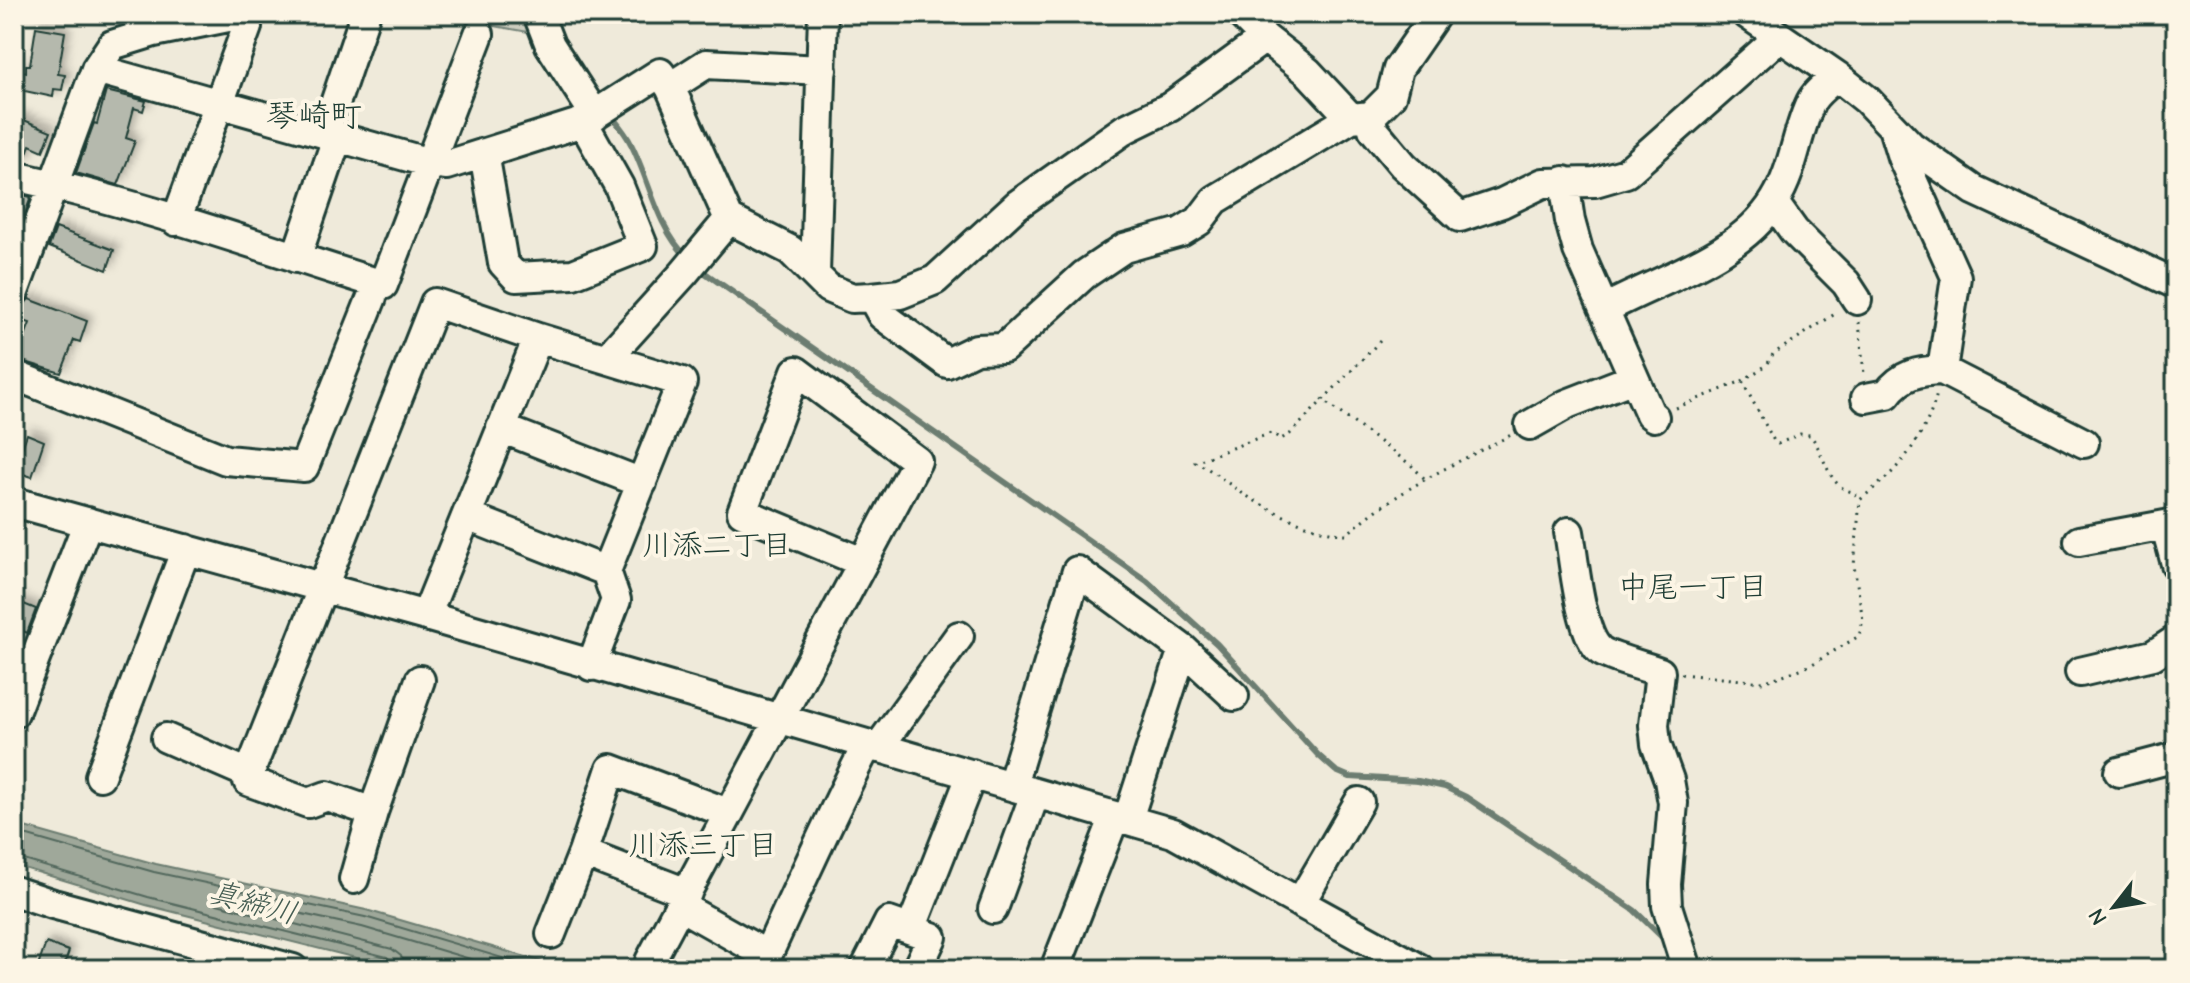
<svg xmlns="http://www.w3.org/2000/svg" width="2190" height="983" viewBox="0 0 2190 983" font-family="'Comic Neue','Klee One',sans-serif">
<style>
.green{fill:#cccdbf;stroke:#76857a;stroke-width:2}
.water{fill:#9fa89a;stroke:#6c7d71;stroke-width:2}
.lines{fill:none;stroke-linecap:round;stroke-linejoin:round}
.shore{stroke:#52685d;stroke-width:2}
.stream{stroke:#6c7d71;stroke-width:6}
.building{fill:#b5b9ad;stroke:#1f3d34;stroke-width:2;filter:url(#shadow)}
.minor-casing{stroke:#1f3d34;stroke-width:34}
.path{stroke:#1f3d34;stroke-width:3;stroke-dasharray:2 6;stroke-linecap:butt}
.minor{stroke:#fcf5e5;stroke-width:28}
.labels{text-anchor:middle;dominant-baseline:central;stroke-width:8;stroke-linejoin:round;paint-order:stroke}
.neighbourhood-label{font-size:30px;fill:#1f3d34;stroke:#fcf5e5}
.water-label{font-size:30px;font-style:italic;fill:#455d53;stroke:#fcf5e5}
.quarter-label{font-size:32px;fill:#1f3d34;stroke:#fcf5e5}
</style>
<defs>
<filter id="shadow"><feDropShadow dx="5" dy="-5" stdDeviation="4" flood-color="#0004"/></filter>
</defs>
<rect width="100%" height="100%" fill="#efeada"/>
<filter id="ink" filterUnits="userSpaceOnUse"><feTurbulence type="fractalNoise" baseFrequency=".0125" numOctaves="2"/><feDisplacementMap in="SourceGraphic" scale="16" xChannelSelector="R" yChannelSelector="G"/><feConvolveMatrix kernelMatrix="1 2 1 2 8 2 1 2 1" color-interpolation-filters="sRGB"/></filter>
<g filter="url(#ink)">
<!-- green -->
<path class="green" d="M429,14H530L539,34Z"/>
<!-- water -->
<path class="water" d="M14,824L156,864L366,910L567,969H400L146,905L14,865Z"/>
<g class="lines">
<!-- shore -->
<path class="shore" d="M14,832L154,872L365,917L539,969
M14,857L148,897L387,957L392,962L394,969
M404,969L401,956L392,949L217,904L214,899L219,896L362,927L504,969"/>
<!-- stream -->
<path class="stream" d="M609,113C617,123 626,133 631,144C650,181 657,228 687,257
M698,268L1147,581L1217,644L1318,755L1336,771L1350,777L1418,781L1445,787L1466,797L1634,910L1665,940"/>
</g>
<!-- building -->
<path class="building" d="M36,27L65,32L58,74L65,75L62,90L54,89L53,97L20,90L21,71L26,72V65H30Z
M106,91L146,101L143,111L134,108L126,138L135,141L118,185L76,173L94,123L97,124Z
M14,116L51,131L43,151L30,145L24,161L14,159Z
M14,193L31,197L14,243Z
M56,228L114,250L107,270L49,247Z
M29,299L87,321L80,342L74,340L61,373L16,359L30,323L18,319L22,306Z
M27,434L44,441L32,477L14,471Z
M14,600L36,609L27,633L14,627Z
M46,943L69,951L63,969H37Z"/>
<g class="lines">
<!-- minor casing -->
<g class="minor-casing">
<path id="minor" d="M538,14L550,45L595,115
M1241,14L1265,38L1308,72L1351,118L1371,116L1373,129L1403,165L1460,217L1502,203L1543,183L1595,182L1626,173L1778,38
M1747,14L1837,76L1867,100L1911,146L1974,190L2176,284
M96,69L430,163L447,165L583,122L660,73L670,87L729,219L790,250L828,288L852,298L872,297L900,294L935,280L1017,205L1125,129L1170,107L1265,38
M670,87L706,64L822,70
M1371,116L1391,96L1398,69L1436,14
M1894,131L1902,157L1956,277L1942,370
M325,133L365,15
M484,153L503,263L516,277L573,274L643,246L619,186L583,122
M14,176C139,203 261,247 383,285L479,34
M1564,181L1570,221L1578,250L1650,414L1654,417
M1774,203L1794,231L1846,283L1857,300
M176,221L247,27
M296,258L337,138
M815,274L823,14
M14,292L96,69L112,45L154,32L243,14
M872,297L882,315L947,363L976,349L1004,348L1084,275L1124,248L1181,232L1199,221L1215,200L1351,118
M1605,309C1660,279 1741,256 1775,200C1794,170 1796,133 1811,102C1816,92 1829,83 1837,76
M607,358L684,273L729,219
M14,375L226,460L304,467L372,297
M1866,398L1887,394C1902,374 1918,371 1942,370L2084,443
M1530,425L1567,404L1634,378
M501,428L642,483
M14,502L426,616L1173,833L1420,969
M467,516L606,571
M2166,527L2176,564
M1569,532C1574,559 1580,635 1601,651C1611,658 1647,667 1660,672L1654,725L1656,744L1669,780L1673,803L1666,884L1667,906L1687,969
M2079,541L2176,523
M426,616L538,338
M2080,672L2153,655L2176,640
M14,713L88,522
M166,738L249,774L248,781L308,803L327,796L373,812L420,680
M878,748L959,636
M2119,772L2176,757
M249,774L435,303L538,338L682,382L606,571L616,600L591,666
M100,776L186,549
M1012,785L1077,571L1183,649L1234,696
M1128,819L1183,649
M583,853L687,893
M354,879L373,812
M14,891L53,904L293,969
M1300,903L1359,802
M680,906L767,955
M993,909L1035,794
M911,929L972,774
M551,934L583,853L611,769L728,813
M650,961L917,461L796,371L742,512L862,562
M761,969C795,894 829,819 867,745
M865,969L889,922L932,937L917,969
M1055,969L1115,816"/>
</g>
<!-- path -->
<path class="path" d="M1859,322L1864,374
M1380,341L1290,434L1281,439L1271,433L1195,462C1216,472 1224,481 1242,493C1269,510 1316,534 1347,534C1395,491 1454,464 1511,435
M1742,381L1767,365L1773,354L1838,312
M1321,399L1411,465L1425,479
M1676,408L1742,381L1774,441L1778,444L1800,434L1810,435C1825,452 1827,488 1853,492L1860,500
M1681,674L1763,682L1809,666L1859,636L1863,620L1854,566L1860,500C1871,490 1884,481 1894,470C1913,450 1931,420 1937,393"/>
<!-- minor -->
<use href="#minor" class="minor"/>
</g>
</g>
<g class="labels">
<!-- neighbourhood labels -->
<g class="neighbourhood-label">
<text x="717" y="545">川添二丁目</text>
<text x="1693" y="587">中尾一丁目</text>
<text x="703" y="845">川添三丁目</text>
</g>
<!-- water labels -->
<g class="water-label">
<text transform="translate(253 903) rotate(15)">真締川</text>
</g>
<!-- quarter labels -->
<g class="quarter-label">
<text x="314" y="115">琴崎町</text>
</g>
</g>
<!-- margin -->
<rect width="2190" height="983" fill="none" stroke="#fcf5e5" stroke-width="48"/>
<rect x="24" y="24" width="2142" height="935" fill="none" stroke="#1f3d34" stroke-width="3" filter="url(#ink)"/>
<!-- north arrow -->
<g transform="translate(2114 907) rotate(239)" stroke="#fcf5e5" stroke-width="6" paint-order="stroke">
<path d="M0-6L14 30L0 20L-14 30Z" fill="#1f3d34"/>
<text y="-12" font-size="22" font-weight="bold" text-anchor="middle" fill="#1f3d34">N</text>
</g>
</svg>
